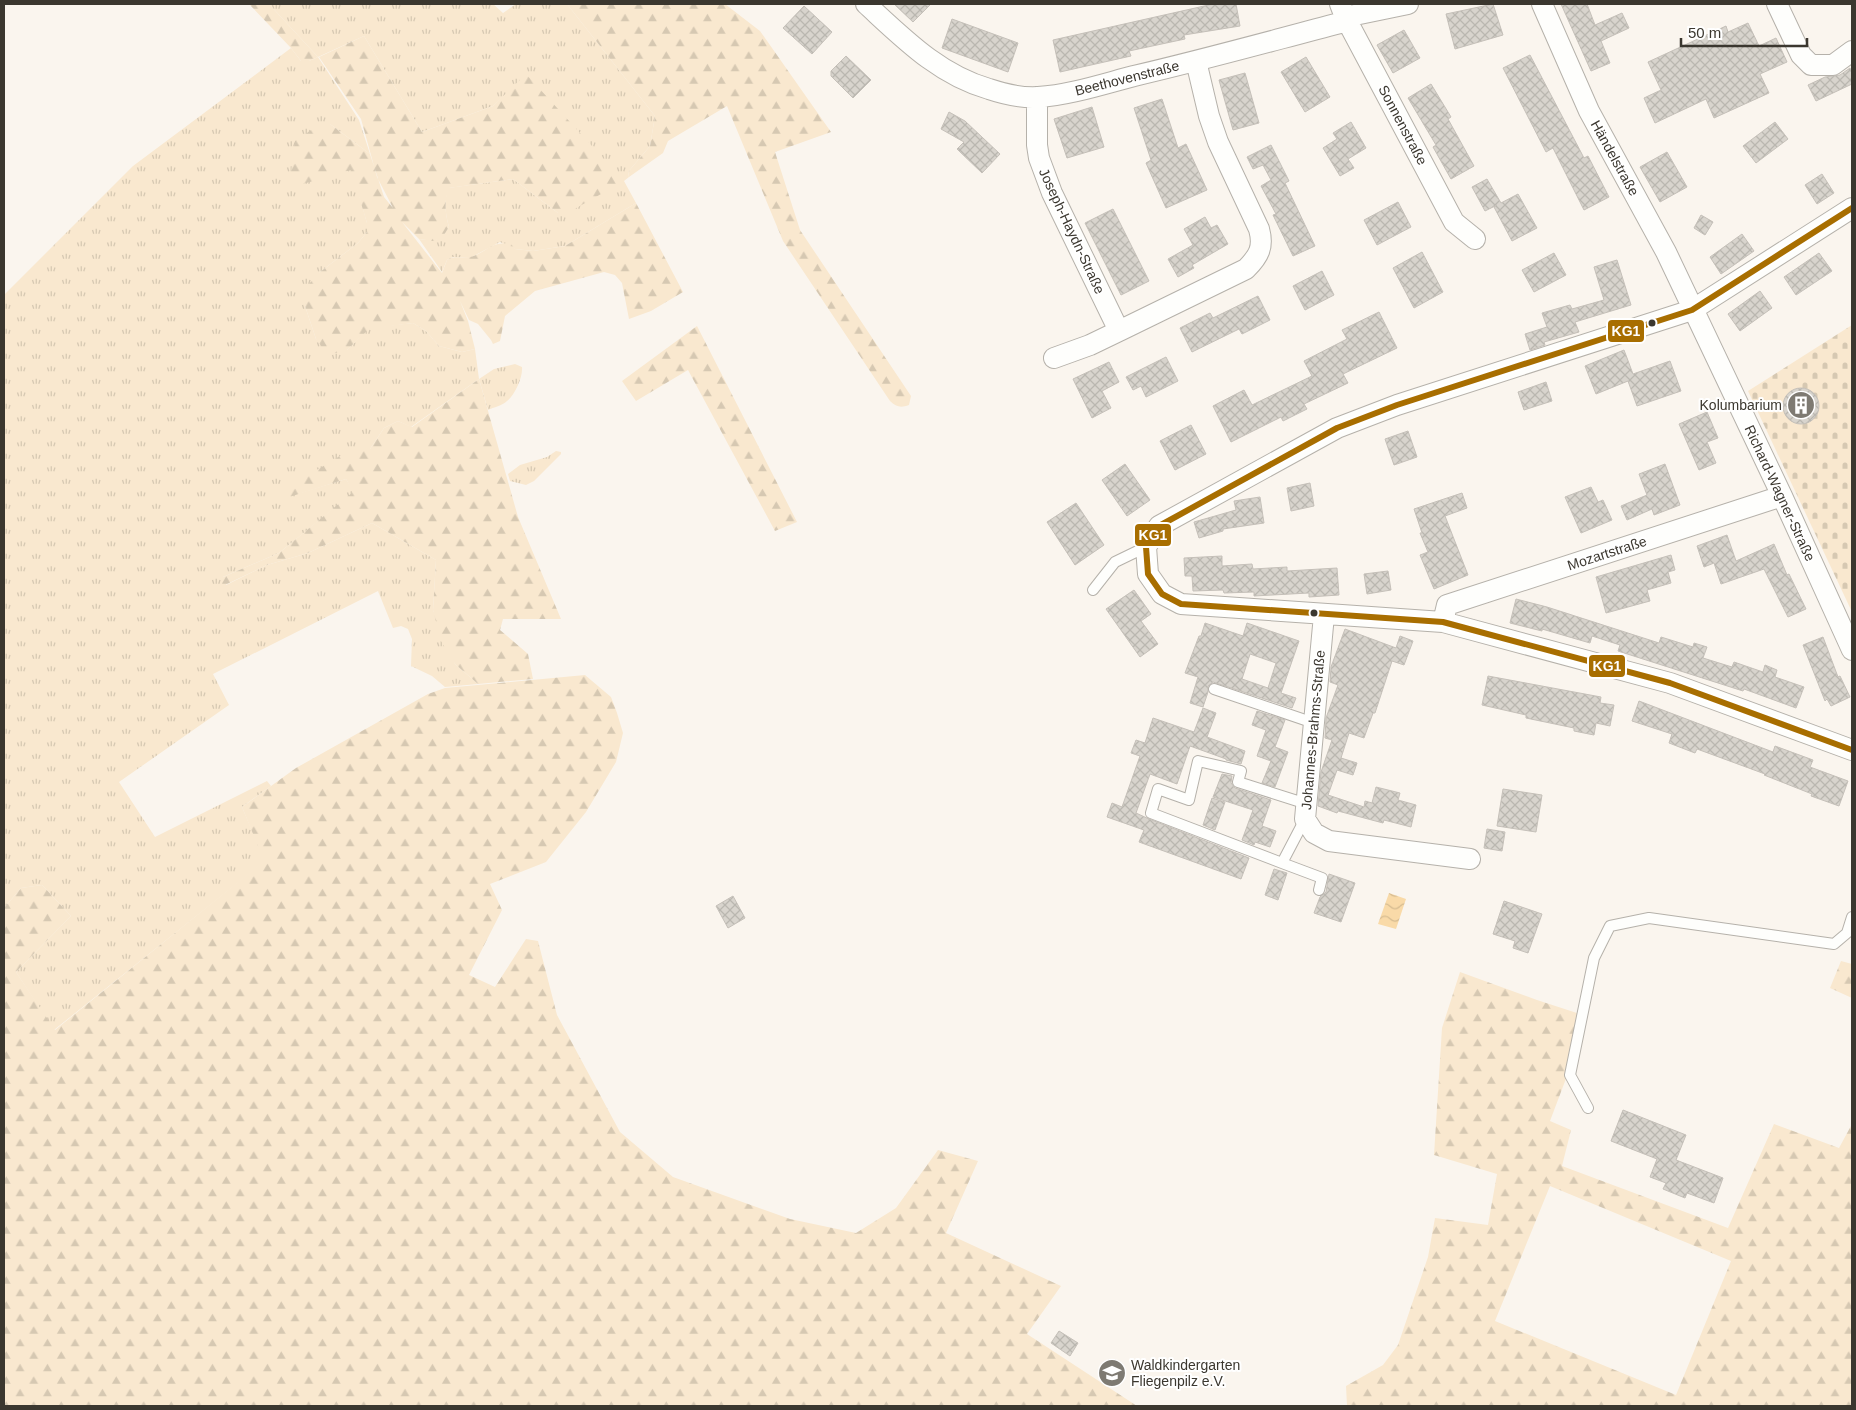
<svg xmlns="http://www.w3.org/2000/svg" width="1856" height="1410" viewBox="0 0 1856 1410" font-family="Arial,sans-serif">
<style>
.grass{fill:url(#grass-tufts)}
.forest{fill:url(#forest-firs);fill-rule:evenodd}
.cemetery{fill:url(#cemetery-stones)}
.water{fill:url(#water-waves)}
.building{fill:url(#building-cross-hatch);stroke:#c5c0b9;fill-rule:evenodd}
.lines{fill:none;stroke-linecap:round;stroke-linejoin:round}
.lane-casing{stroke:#b5b1aa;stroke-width:12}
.street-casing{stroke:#b5b1aa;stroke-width:22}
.lane{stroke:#fefefc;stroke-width:10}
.street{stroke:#fefefc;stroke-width:20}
.bus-1-casing{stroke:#fff;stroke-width:10}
.bus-1{stroke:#a86e00;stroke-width:6}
.bus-dot{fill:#3b372f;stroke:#fff;stroke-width:2}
.labels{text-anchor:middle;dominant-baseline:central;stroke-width:4;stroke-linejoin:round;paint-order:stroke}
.street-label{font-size:14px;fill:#3b372f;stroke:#fff}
.poi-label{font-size:14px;fill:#3b372f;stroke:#fff;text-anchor:end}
.line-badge{stroke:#fff;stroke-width:2}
.badge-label{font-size:14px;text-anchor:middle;font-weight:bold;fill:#fff}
</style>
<defs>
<pattern id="grass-tufts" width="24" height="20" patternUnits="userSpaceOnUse" patternTransform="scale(1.25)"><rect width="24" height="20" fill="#f9e8cf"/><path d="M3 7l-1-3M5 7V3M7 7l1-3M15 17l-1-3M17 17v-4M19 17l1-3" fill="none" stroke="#d6c8b2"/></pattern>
<pattern id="forest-firs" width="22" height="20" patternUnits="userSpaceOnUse" patternTransform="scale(1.25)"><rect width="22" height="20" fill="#f9e8cf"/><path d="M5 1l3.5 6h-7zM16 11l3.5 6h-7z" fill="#d6c8b2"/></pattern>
<pattern id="cemetery-stones" width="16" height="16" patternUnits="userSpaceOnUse" patternTransform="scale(1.25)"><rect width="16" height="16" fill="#f9e8cf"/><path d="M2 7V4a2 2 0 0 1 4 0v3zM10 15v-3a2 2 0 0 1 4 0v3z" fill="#d6c8b2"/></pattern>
<pattern id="water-waves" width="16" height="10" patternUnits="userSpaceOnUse" patternTransform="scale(1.25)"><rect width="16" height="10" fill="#f9daa8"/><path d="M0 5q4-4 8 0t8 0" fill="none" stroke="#d6bc91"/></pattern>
<pattern id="building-cross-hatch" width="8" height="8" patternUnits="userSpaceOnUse" patternTransform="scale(1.25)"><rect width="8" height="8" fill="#d8d4cd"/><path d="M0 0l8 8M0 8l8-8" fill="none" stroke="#bab7b0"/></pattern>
</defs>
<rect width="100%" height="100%" fill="#faf5ee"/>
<!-- grass -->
<path class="grass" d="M269,4H493L503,13L516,4H567L655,116L650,146L628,172L629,177L624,181L636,203L565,246L533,251L515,249L500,242L470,258L453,257L447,260L442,272L419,239C436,241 439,242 449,227C445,213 444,202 448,188L513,179L558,213L527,75L493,106L422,132L364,36L318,57L359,120L370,154L330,124L352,170L367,223V232L358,243L320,272L305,306L316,339L347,350L369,328L413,323L426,331L439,346L462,352L475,349L479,379L411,427L398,421L384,428L370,449L287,497L346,479L354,492L279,553L223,577L226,585L267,565L308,553L372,523L436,560L433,610L455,664L478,684L445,687L432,676L411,666L412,639L408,629L401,626L393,628L378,591L213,674L229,705L119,782L155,837L267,781L271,786L242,807L265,861L54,1030L16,972L71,916L42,885L21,888L4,908V295L133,166L291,48L301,61H309L318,57Z
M515,364L522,367C523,377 515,395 507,401C502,406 494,407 488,410L479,379L494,369Z
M556,451L561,452V454L534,481L526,485L510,481L508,474L520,465L547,457Z"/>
<!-- forest -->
<path class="forest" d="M249,4H269L318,57L309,61H301L291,48Z
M567,4H725L760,31L831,132L775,152L800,230L911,396L909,405C901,408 896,407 890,401L783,241L727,106L668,141L663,153L629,177L628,172L650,146L655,116Z
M364,36L422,132L493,106L526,74L624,181L571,211L558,213L513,179L449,188C444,201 445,213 449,227L442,238L433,241L419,239L402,222L442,273L447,260C455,255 462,259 470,257C487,253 490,240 511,244L515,249L533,251L565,246L636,203L683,292L651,311L629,319L622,283L615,275L604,272L535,291L505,316L500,341L493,344L491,340L478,324L469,320L460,301L468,321L475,349L462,352L439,346L426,331L413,323L369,329L347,350L328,355L316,339L305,306L309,284L320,272L358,243L367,232V223L351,170L289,188L295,141L319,125L330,124L370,154L384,197L393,208L377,177L361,119L319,57Z
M697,326L797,522L775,531L688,370L636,401L622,381Z
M479,379L518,517L561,619H503L500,630L528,654L533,679L478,684L455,664L441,641L433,610L436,560L372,523L308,553L267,565L225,585L220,583L223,577L279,553L353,492L346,479L286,498L284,490L353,448L370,449L384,428L398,421L412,427Z
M585,675L611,697L617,713L623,733L616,762L586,812L546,862L490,884L502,910L469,975L495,987L526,939L538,941L557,1015L620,1132L673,1177L790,1219L856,1233L896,1208L938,1150L978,1161L946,1233L1061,1286L1027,1334L1137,1406H4V908L21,888L42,885L71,916L16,972L55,1030L264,861L242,807L296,768L428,694L445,688Z
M1841,961L1852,964V998L1830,988Z
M1460,972L1537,1000L1580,1014L1567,1076L1550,1121L1571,1130L1562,1166L1728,1228L1774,1124L1839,1148L1852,1124V1406H1347L1346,1386L1383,1365L1398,1345L1428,1257L1435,1218L1488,1225L1497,1174L1434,1155L1442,1028ZM1550,1186L1731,1261L1676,1395L1495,1321Z"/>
<!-- cemetery -->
<path class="cemetery" d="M1852,325V612L1748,391Z"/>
<!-- water -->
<path class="water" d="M1389,893L1406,899L1396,929L1378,924Z"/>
<!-- building -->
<path class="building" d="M894,4H931L913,22Z
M1213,4H1236L1240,26L1184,35L1185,39L1129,51L1131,56L1060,72L1053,40Z
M1493,4L1503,35L1455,49L1446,14Z
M1561,4H1587L1595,25L1622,13L1629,28L1601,41L1610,63L1591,71Z
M804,6L832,32L812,54L783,28Z
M952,19L1018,43L1008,72L942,48Z
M1748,23L1759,46L1776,38L1787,62L1760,74L1769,93L1714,118L1706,99L1655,123L1644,98L1661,90L1648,62L1726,26L1728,32Z
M1404,30L1420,58L1393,73L1377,45Z
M1530,55L1584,158L1588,156L1609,197L1584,210L1553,148L1546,152L1503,68Z
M846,56L871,80L853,98L831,76V71Z
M1306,57L1330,97L1305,112L1281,72Z
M1850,68L1852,73V84L1816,101L1808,85L1825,77L1840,75Z
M1245,73L1259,123L1233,130L1219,80Z
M1431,84L1451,117L1448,119L1474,166L1451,179L1433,147L1436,145L1408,98Z
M1162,99L1178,148L1186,144L1207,190L1166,208L1146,163L1151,160L1134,108Z
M1092,107L1104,147L1067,158L1054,119Z
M949,112L965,121L1000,154L982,173L957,149L964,142L941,129Z
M1351,122L1366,148L1348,159L1354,168L1340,176L1323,148L1337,139L1333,133Z
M1775,122L1788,139L1756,163L1743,146Z
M1271,145L1289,181L1285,183L1315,246L1293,256L1273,215L1276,214L1261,186L1271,180L1263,165L1253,169L1247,157Z
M1667,152L1687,187L1660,202L1640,167Z
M1822,174L1834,193L1817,204L1805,185Z
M1487,179L1501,203L1518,194L1537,228L1512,241L1494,207L1497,205L1485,211L1472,187Z
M1398,202L1411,227L1377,245L1364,220Z
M1113,209L1149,281L1121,295L1085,223Z
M1701,215L1713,222L1705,235L1694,228Z
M1205,217L1211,228L1217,225L1228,244L1192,265L1194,268L1178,277L1168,259L1193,245L1184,229Z
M1742,234L1754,251L1721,274L1710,257Z
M1422,252L1443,292L1414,308L1393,268Z
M1554,253L1566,275L1534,292L1522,270Z
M1819,253L1832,271L1796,295L1784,277Z
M1617,260L1631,305L1575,322L1579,332L1544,342L1545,345L1530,350L1525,334L1547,327L1542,313L1570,305L1572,309L1604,300L1594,267Z
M1322,271L1334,295L1305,310L1293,286Z
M1760,291L1772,308L1740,331L1728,314Z
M1258,296L1270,320L1242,334L1239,329L1192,352L1180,328L1210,313L1213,318Z
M1379,312L1397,348L1343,374L1348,383L1304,404L1307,409L1283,421L1281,417L1231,442L1213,406L1244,390L1252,405L1312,376L1304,361L1347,339L1342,330Z
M1624,350L1633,374L1670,361L1681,391L1637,406L1628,381L1596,394L1585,366Z
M1166,357L1178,381L1146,397L1141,386L1133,390L1126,377Z
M1109,362L1119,382L1102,391L1111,408L1092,418L1073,379Z
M1546,382L1552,401L1524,410L1518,392Z
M1783 406a18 18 0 1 1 36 0a18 18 0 1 1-36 0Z
M1707,412L1718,438L1707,442L1716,463L1699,470L1679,424Z
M1191,425L1206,454L1175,470L1160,441Z
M1408,431L1417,457L1394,465L1385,439Z
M1125,464L1150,500L1127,516L1102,480Z
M1665,464L1680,505L1654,515L1652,509L1627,520L1621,506L1647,495L1639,474Z
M1310,483L1314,506L1291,511L1287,488Z
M1591,487L1598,502L1603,500L1612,520L1581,533L1565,497Z
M1462,493L1467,508L1445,516L1468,575L1434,589L1420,555L1428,552L1420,533H1422L1414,509Z
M1260,497L1264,523L1223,529V531L1199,538L1194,522L1236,510L1234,501Z
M1076,503L1104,545L1075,565L1047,522Z
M1727,535L1736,561L1774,544L1787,575L1789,574L1806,609L1788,617L1764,569L1721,584L1714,563L1704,567L1697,546Z
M1671,555L1675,570L1668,572L1671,583L1647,590L1650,601L1606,613L1596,577Z
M1222,556V566L1252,564L1253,569L1287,567V571L1337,568L1339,595L1309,597V593L1254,596V592L1224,593L1223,590L1193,591L1192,576H1185L1184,558Z
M1388,571L1391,590L1367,594L1364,574Z
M1134,590L1151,614L1141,621L1158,644L1140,657L1106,609Z
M1516,599L1547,607L1659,643L1661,637L1693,647L1694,643L1707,647L1703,658L1732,667L1734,662L1763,672L1765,665L1777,670L1775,677L1804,687L1796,708L1744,689L1743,691L1618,651L1620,645L1592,636L1590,643L1542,629V631L1510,623Z
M1205,623L1243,636L1247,623L1299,641L1281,693L1296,698L1292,708L1213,682L1208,686V692L1203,707L1190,703L1198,677L1185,673L1199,636H1201ZM1250,654L1276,663L1268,688L1242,679Z
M1345,629L1396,648L1400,636L1413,641L1404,665L1392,661L1375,713H1373L1364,738L1349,733L1341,758L1357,763L1353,775L1337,770L1328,795L1364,807L1365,801L1372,803L1376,787L1400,793L1398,800L1416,805L1411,827L1384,820L1383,823L1338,811L1337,813L1318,806L1321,772L1332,740L1325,738L1326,718L1338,685L1330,682L1331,667Z
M1823,637L1838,677L1840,676L1850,697L1831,706L1827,699L1825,701L1803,645Z
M1488,676L1601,697L1600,703L1614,705L1610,726L1596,723L1594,735L1574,731V728L1526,718V715L1482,705Z
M1639,701L1773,752L1775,746L1813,760L1810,767L1848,781L1839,806L1811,796L1812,794L1764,775L1765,774L1697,749L1695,753L1669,743L1672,734L1632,721Z
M1203,708L1216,713L1207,737L1245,751L1241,764L1226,760V759L1190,746L1177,784L1150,774L1136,813L1149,819L1249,858L1241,879L1139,842L1144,830L1107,817L1112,803L1122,807L1140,756L1131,753L1136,740L1145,743L1153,718L1194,732Z
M1257,711L1285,720L1275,747L1288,752L1275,787L1262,783L1271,761L1257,756L1266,730L1252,725Z
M1222,774L1232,776L1231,783L1235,788L1271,800L1262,826L1276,831L1270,847L1255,842L1254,845L1242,840L1253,810L1213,797Z
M1503,789L1542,795L1536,832L1497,826Z
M1212,798L1225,802L1215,830L1203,825Z
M1487,829L1505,832L1502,851L1484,848Z
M1274,869L1287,873L1278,900L1265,895Z
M1329,874L1355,883L1341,922L1314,913L1320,897L1326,892Z
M733,896L745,918L728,928L716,906Z
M1504,901L1542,914L1528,953L1513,948L1515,941L1493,934Z
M1623,1110L1686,1135L1676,1160L1723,1178L1714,1203L1687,1193L1685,1198L1663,1189L1666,1183L1650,1177L1657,1159L1611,1141Z
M1059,1331L1078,1343L1070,1356L1051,1343Z"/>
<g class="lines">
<!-- lane casing -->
<g class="lane-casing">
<path id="lane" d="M1093,590L1115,562L1146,547
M1214,689L1314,723
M1305,819L1282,863L1151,813L1158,789L1189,800L1198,761L1241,771L1238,782L1307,804
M1282,863L1322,878L1319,890
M1588,1108L1570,1075L1594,958L1610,926L1649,918L1834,944L1847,933L1852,917"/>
</g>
<!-- street casing -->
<g class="street-casing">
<path id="street" d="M866,4C903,38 939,75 989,89C1004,94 1022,98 1038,97C1070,95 1103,84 1134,76C1203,60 1271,41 1340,23L1345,17L1408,4
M1340,4L1345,17L1454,222L1475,239
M1542,4L1589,111L1666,252L1782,496L1852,650
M1777,4L1801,55L1811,65H1833L1852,51
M1037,97V145L1039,158L1052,193L1119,331L1246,269C1259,256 1264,247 1259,229L1218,142L1209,116L1196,61
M1852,208L1692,310L1397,405L1337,428L1159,526L1146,547L1148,574L1162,594L1181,604L1443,622L1670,683L1852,750
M1054,358L1090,345L1119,331
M1324,615L1305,819L1314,833L1329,841L1470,859
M1443,622L1447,605L1782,496"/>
</g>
<!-- lane -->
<use href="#lane" class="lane"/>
<!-- street -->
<use href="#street" class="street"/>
<!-- bus-1 casing -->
<g class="bus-1-casing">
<path id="bus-1" d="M1852,208L1692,310L1397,405L1337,428L1159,526L1146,547L1148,574L1162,594L1181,604L1443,622L1670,683L1852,750"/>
</g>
<!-- bus-1 -->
<use href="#bus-1" class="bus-1"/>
</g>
<!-- icons -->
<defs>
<g id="building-disc" transform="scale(1.4375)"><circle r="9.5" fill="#7e7a72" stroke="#fff"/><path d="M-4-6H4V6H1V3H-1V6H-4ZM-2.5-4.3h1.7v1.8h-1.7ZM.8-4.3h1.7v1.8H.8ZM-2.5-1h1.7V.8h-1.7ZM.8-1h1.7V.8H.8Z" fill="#fff"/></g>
<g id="school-disc" transform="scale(1.4375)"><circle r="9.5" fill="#7e7a72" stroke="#fff"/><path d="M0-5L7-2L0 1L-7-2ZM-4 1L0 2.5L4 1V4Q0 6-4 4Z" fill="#fff"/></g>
</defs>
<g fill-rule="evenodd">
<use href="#building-disc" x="1801" y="405"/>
<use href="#school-disc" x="1112" y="1373"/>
</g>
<!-- markers -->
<g class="bus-dot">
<circle cx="1652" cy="323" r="4.5"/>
<circle cx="1314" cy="613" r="4.5"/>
</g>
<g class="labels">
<!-- street labels -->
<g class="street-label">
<text transform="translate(1127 78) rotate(-14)">Beethovenstraße</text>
<text transform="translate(1403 125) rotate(62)">Sonnenstraße</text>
<text transform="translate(1615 158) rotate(61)">Händelstraße</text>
<text transform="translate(1072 231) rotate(65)">Joseph-Haydn-Straße</text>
<text transform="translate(1780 493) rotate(65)">Richard-Wagner-Straße</text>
<text transform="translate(1607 553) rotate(-18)">Mozartstraße</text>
<text transform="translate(1313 730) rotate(-85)">Johannes-Brahms-Straße</text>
</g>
<!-- poi labels -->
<g class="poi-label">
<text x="1782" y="405">Kolumbarium</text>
<text x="1131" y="1365" text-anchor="start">Waldkindergarten<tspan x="1131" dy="16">Fliegenpilz e.V.</tspan></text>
</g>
</g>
<g class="line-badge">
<rect x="1607" y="319" width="38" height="24" rx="5" fill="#a86e00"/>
<rect x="1134" y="523" width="38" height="24" rx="5" fill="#a86e00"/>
<rect x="1588" y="654" width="38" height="24" rx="5" fill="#a86e00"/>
</g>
<g class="badge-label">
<text x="1626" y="336">KG1</text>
<text x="1153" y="540">KG1</text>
<text x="1607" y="671">KG1</text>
</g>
<!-- border -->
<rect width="1856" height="1410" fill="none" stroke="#3b372f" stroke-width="10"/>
<!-- scale -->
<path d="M1681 38v8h126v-8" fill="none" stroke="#3b372f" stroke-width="2.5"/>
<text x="1688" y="38" font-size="15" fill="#3b372f" stroke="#ffffff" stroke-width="4" paint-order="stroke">50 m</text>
</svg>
